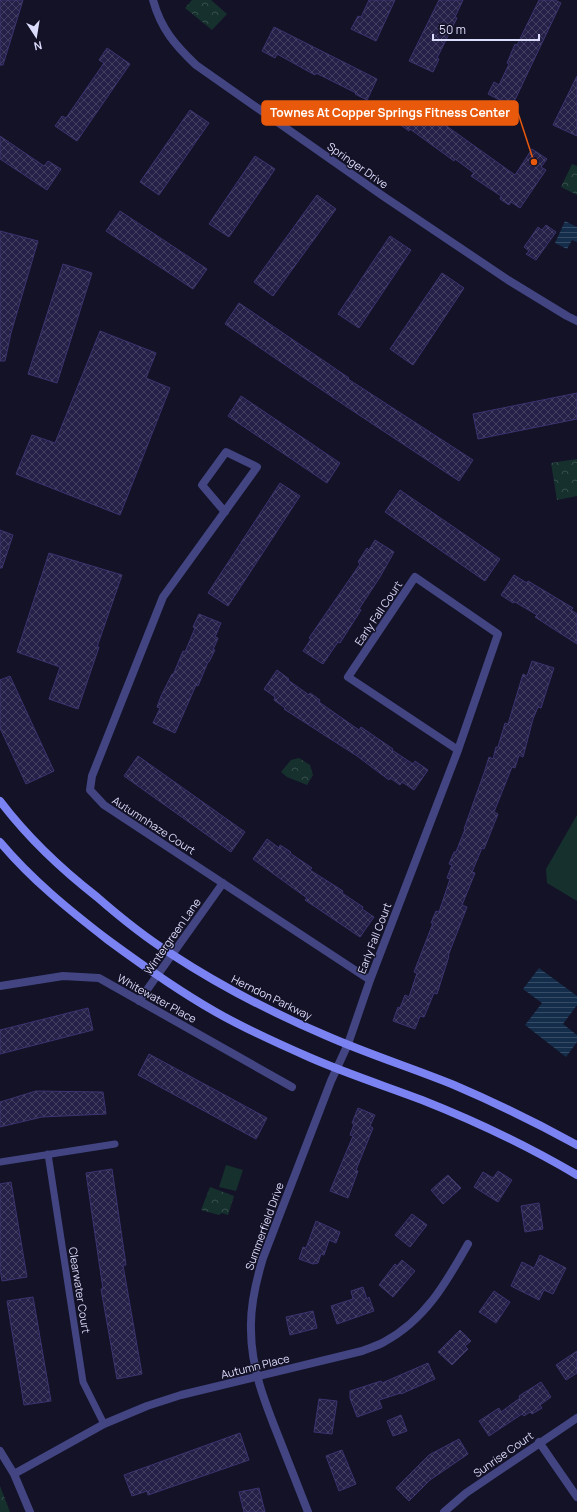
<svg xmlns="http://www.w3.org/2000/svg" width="577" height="1512" viewBox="0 0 577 1512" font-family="Manrope,sans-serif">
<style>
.park{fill:url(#park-crowns)}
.pitch{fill:#16312d}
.water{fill:url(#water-rules)}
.building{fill:url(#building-cross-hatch);stroke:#3b3470}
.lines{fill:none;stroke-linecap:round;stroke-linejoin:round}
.service{stroke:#424582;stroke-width:7}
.minor{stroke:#424582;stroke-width:8}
.secondary{stroke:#7b83f3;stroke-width:8}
.labels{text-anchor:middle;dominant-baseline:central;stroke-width:3;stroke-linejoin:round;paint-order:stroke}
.street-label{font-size:11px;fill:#dcdcfc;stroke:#141227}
.leader{fill:none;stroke:#e8590c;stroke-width:1.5}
.callout-dot{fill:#e8590c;stroke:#141227;stroke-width:1.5}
.callout{fill:#e8590c;stroke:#e8590c;stroke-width:1.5}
.callout-label{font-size:12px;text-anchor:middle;font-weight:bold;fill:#fff}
</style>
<defs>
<pattern id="park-crowns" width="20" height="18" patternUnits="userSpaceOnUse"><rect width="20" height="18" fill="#16312d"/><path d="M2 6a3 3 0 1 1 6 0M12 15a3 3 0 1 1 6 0" fill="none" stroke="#374e4c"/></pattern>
<pattern id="water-rules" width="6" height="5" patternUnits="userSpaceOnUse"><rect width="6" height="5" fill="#142d4a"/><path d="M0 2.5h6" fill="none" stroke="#364b65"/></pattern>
<pattern id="building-cross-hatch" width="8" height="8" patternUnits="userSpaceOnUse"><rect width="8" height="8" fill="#242047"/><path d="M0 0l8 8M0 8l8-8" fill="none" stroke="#434062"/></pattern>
</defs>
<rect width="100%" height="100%" fill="#141227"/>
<!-- park -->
<path class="park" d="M192,0H211L227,14L212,30L185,8Z
M572,164L577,166V195L561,187Z
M577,459V496L557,500L551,463Z
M299,758L310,765L313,775L307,785L287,777L281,772L291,760Z
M210,1187L234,1196L228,1215L222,1213L219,1215L201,1210Z
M0,1486L10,1512H0Z"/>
<!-- pitch -->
<path class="pitch" d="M577,815V901L547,883L546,869Z
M226,1165L243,1170L236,1191L219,1187Z"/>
<!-- water -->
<path class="water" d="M565,221L577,227V242L572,240L567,249L555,243Z
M539,968L577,996V1005L563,1024L577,1035V1042L566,1057L525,1025L542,1003L523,989Z"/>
<!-- building -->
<path class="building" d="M0,0H23L3,65H0Z
M369,0H395L376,41L351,29L358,16L361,17Z
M439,0H463L455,17L457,18L437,58L439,59L433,72L409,61Z
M539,0H555L561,3L512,106L488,94L494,82L499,85L509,64L507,63L515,44L517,45Z
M274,27L377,79L367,100L355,94L356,93L316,73L315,75L277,54L275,58L262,51Z
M107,48L130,64L77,141L55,126L62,116L66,118L104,63L99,60Z
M577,76V136L553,125Z
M413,102L515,175L532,149L547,159L541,167L546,170L520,208L511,202L509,205L500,199L501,196L471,176L474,173L455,159L454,161L410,129L409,131L398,123Z
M190,110L209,123L159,195L140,182Z
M0,136L44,166L48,161L61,169L47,190L0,159Z
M255,156L275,169L229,237L209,224Z
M317,195L336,209L273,296L254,282Z
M120,211L207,269L193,289L106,231Z
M546,225L556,232L536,260L526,254L529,251L524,247L538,227L542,230Z
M0,231L38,241L11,333L5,361H0Z
M390,236L411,250L359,328L338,314Z
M63,264L92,273L57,383L28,374Z
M442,273L464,288L413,365L390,349Z
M239,303L349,378L348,379L473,460L459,481L347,407L225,324Z
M100,331L156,353L146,378L170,388L120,515L16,474L32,435L55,443Z
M577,393V419L478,439L473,414Z
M241,396L340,463L327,483L228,416Z
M280,483L300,496L228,606L208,593Z
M400,490L500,559L485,581L385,512Z
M0,530L13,535L2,568H0Z
M375,540L394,552L380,577L359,609L361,610L340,643L338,642L323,664L303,651L311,639L309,638L360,564L358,562L367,548L369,550Z
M49,553L122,575L97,647H99L78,709L49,699L60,667L17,652Z
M514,575L527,583L528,581L573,608L571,610L577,614V644L535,617L537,615L515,602L513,603L501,595Z
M199,614L221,623L215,637L218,638L213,650H215L209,662H208L198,686L196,685L175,733L153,723L160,708L157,707L161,696L172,674L173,675L183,651L185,652L195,628L193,627Z
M532,661L554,668L548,686L541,708L538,707L533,719L523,757L519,755L515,768L512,767L494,812L498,814L484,849L482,848L472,872L475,873L462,905L467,907L448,956H449L437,994L434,993L424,1017L420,1016L415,1029L393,1021L398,1007L400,1008L405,995L409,997L417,973L414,972L433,923H431L436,911L439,912L450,879L447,878L452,865L449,864L454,852H456L465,829H464L484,773L489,757L493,759L496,747H498L505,723L508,724L523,674L527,676Z
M277,670L289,679L288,680L309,695L310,693L320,700L319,702L359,730L361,727L393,749L392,750L413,764L415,761L428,770L414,790L402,782L400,785L390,778L389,780L357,756L284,709L285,708L274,700L275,697L264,689Z
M10,676L54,771L26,784L0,728V680Z
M138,756L245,832L231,852L124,776Z
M267,839L279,848L280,845L291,852L290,853L312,868L310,870L343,891L342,893L363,907L362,909L374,917L360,937L305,900L307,898L253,859Z
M88,1008L93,1030L0,1054V1030Z
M149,1054L267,1118L256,1139L138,1075Z
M36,1091L103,1092L106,1114L42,1117L0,1127V1102Z
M358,1108L375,1115L370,1126L373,1128L356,1170L358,1171L348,1198L330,1191L353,1136L350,1135L354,1124L352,1123Z
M112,1169L126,1265H123L142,1374L117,1379L101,1289H103L86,1173Z
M498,1171L512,1180L498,1202L474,1187L483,1172L493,1178Z
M448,1175L461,1188L443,1204L431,1190Z
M11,1182L27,1277L2,1281L0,1268V1184Z
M539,1203L543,1229L525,1232L521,1206Z
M412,1214L427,1225L410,1247L395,1235Z
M316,1221L340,1232L336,1243L329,1240L324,1255L321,1254L318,1263L313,1264L299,1259L303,1247L306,1248Z
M540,1255L566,1268L553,1294L544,1290L539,1300L511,1286L522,1262L534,1268Z
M402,1260L415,1271L393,1297L379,1285L395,1264L397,1266Z
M363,1287L367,1299L369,1297L374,1311L337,1324L331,1306L353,1299L351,1291Z
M494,1291L510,1302L496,1323L479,1312Z
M33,1297L51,1401L24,1405L7,1301Z
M313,1311L317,1328L290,1335L286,1317Z
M460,1330L471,1341L465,1346L468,1349L452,1365L438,1352Z
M577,1351V1373L566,1380L556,1365Z
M428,1363L435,1379L401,1394V1393L379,1400L382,1408L357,1417L350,1398V1391L381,1381L382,1383Z
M541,1382L551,1397L540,1405L542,1408L532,1414L530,1412L524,1416L522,1414L489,1436L479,1421L499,1408L501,1412L520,1398L519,1396Z
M319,1399L337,1401L332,1434L314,1432Z
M401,1415L407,1431L393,1436L387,1421Z
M240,1433L249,1460L148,1495L147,1491L132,1496L124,1475Z
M459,1439L468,1454L430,1480L409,1501L396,1488L429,1455Z
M342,1450L356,1484L339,1491L326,1456Z
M259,1488L265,1512H244L239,1492Z"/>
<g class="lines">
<!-- service -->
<path class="service" d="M48,1154L83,1382L104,1424
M0,1162L115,1144"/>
<!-- minor -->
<path class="minor" d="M153,0C161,29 175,45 196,65L383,196L508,280L567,316L577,321
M225,512L202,485L226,452L257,467L163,597L92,776L90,790L104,805L370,980
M415,577L498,634L458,750L348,677Z
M0,986L63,976L99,978L292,1087
M139,1001L223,883
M539,1442L577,1497
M0,1451L14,1474L30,1512
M14,1474L104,1424L147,1406L181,1395L362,1351C369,1348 377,1346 384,1342C425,1320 446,1283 468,1244
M308,1512C298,1487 289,1463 279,1438C265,1403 251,1368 251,1330C250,1305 256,1281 263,1258L331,1081L348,1044L370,980L458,750
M444,1512L466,1493L577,1418"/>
<!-- secondary -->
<path class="secondary" d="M0,801C28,838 61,869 97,897C121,918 146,938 173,955C222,987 273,1013 327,1036C368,1054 412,1068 454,1085C496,1103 537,1123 577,1145
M0,842C31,879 69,910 108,940C142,965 177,990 214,1011C245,1029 279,1044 311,1058C348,1074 385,1086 422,1100C475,1121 528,1146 577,1175"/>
</g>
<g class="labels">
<!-- street labels -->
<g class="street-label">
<text transform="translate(358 165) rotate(35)">Springer Drive</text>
<text transform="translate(378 613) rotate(-56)">Early Fall Court</text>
<text transform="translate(154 825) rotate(33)">Autumnhaze Court</text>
<text transform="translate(172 936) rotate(-55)">Wintergreen Lane</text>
<text transform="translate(374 938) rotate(-69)">Early Fall Court</text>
<text transform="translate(272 997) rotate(26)">Herndon Parkway</text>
<text transform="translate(157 998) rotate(29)">Whitewater Place</text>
<text transform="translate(264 1226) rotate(-70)">Summerfield Drive</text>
<text transform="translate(80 1290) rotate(81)">Clearwater Court</text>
<text transform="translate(255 1366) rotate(-14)">Autumn Place</text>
<text transform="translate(503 1454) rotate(-35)">Sunrise Court</text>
</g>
</g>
<!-- callouts -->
<path class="leader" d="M534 162L518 113"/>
<circle class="callout-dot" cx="534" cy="162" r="4"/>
<rect class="callout" x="262" y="101" width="256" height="24" rx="4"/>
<g class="callout-label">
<text x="390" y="117">Townes At Copper Springs Fitness Center</text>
</g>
<!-- north arrow -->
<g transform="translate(36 36) rotate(168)" stroke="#141227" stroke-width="3" paint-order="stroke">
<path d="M0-3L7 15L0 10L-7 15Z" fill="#dcdcfc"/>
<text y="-6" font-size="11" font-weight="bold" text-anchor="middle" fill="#dcdcfc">N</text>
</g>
<!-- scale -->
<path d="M433 34v6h106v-6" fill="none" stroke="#dcdcfc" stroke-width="2"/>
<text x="439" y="34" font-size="12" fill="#dcdcfc" stroke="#141227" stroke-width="3" paint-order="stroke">50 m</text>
</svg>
